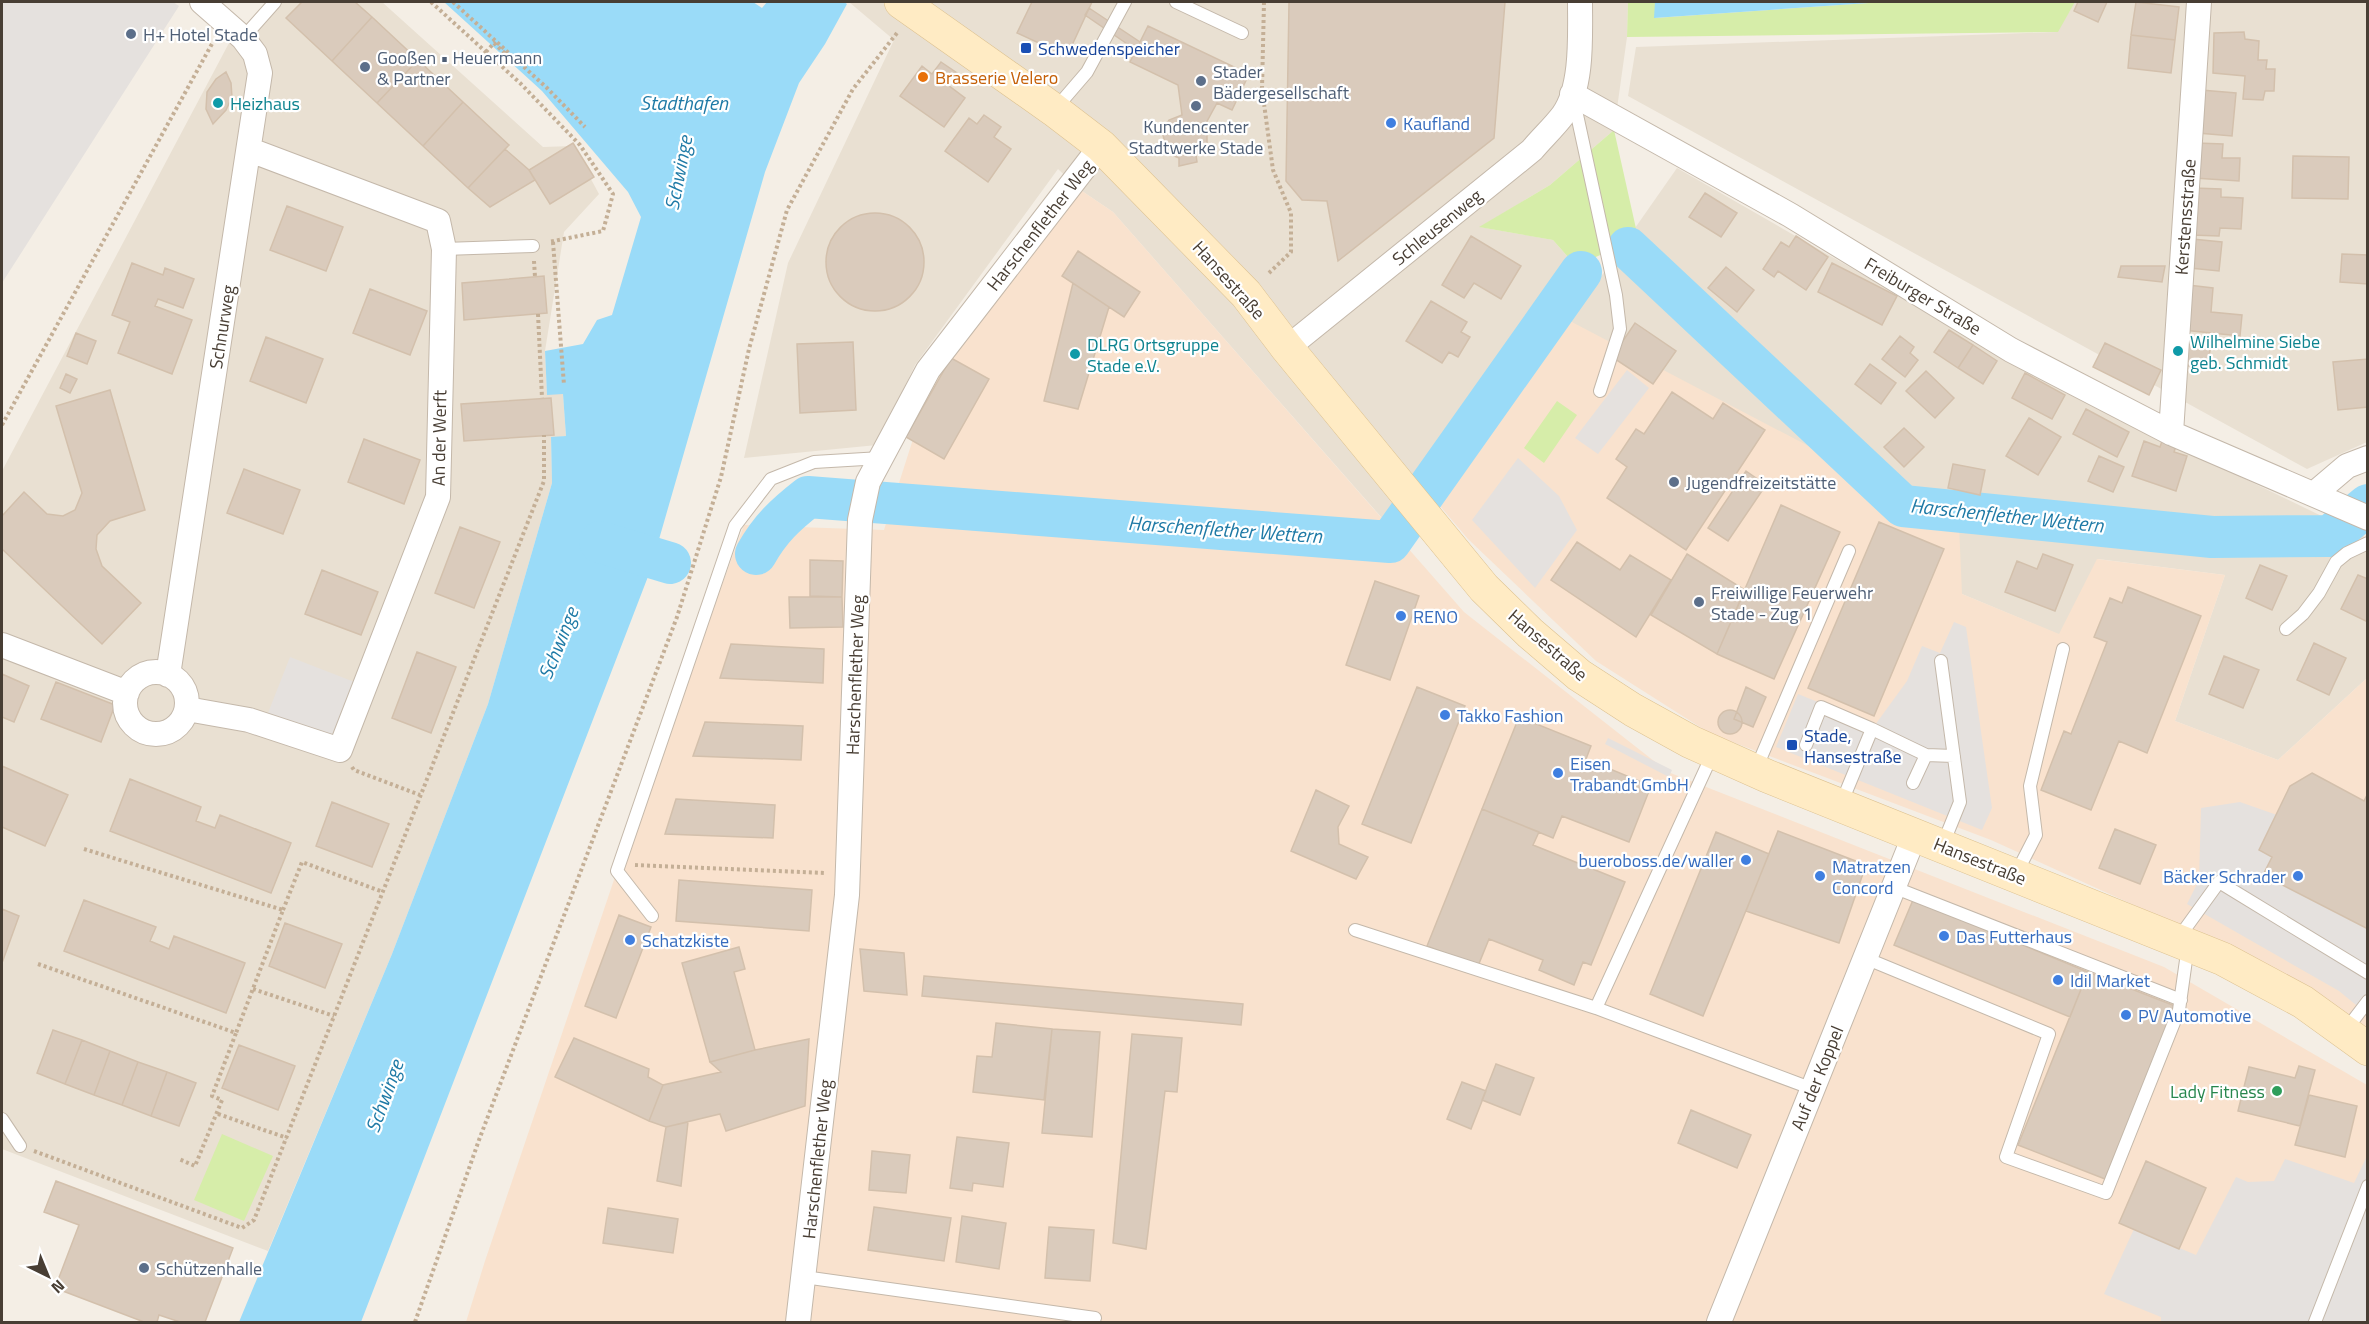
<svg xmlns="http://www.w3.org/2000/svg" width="2369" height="1324" viewBox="0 0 2369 1324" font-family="'Titillium Web',sans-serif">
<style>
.residential{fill:#e9e0d2}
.commercial{fill:#f9e2ce}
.green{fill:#d6eda9}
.parking{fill:#e5e1de}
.water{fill:#9adbf8}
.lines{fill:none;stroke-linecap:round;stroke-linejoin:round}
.river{stroke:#9adbf8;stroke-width:42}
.building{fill:#dacbbc;stroke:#d3c0ac;stroke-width:1.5}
.service-casing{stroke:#c4b8aa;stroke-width:14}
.minor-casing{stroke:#c4b8aa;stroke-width:26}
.secondary-casing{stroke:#ddc291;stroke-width:34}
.path{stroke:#c4af96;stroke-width:4;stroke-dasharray:3 3;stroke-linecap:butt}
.service{stroke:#fff;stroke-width:12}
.minor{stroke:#fff;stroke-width:24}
.secondary{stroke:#ffebc4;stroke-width:33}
.service-dot{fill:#5c6f8a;stroke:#fff;stroke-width:2}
.transit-dot{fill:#1a4fb4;stroke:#fff;stroke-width:2}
.food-dot{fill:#e8710a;stroke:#fff;stroke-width:2}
.culture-dot{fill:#0f9aa8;stroke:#fff;stroke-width:2}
.shop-dot{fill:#3f7fe0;stroke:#fff;stroke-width:2}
.leisure-dot{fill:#2e9e5b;stroke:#fff;stroke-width:2}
.labels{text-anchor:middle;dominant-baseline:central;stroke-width:4.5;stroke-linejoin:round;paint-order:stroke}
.service-label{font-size:18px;fill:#4e5e75;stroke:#fff;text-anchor:start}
.transit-label{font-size:18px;fill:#164399;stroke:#fff;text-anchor:start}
.food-label{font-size:18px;fill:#c56008;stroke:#fff;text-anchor:start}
.culture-label{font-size:18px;fill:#0d838f;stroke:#fff;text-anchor:start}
.shop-label{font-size:18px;fill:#366cbe;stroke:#fff;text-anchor:start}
.street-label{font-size:18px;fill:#483e34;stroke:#fff}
.leisure-label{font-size:18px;fill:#27864d;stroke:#fff;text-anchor:end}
.water-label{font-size:20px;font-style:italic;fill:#1f7aa6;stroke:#fff}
</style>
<rect width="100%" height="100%" fill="#f4eee5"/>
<!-- residential -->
<path class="residential" d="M267,2H382L543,147L573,146L599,194L564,232L545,351L547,394H563L566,436L551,438L552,483L488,704L392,954L268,1251L2,1149V471L229,43Z
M849,2H1628L1627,37L1614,130L1550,185L1480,227L1553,240L1576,266L1396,534L1113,212L1079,189L1058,169L915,365L877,445L744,458L788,263L894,40Z
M2075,2H2367V442L2307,469L1628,96L1636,47L2057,32Z
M1677,168L2080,399L2367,538V678L2278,760L2175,721L2225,575L2098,559L2060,635L1962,594L1570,321Z"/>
<!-- commercial -->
<path class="commercial" d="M1079,189L1113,212L1464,612L1668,772L2164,967L2367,1085V1322H466L485,1261L619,865L744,525L884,530L929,389Z
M1570,321L1959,525L1962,594L2059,634L2097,559L2225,575L2175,721L2278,760L2367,678V1029L2283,973L1991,840L1711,734L1596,661L1468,539L1440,506Z"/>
<!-- green -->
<path class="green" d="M1628,2H1655V18L1883,2H2075L2058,32L1627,37Z
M1614,130L1641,251L1631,241L1576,266L1553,240L1479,227L1550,185Z
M1557,401L1577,415L1544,463L1524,448Z
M222,1134L273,1156L244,1221L194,1200Z"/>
<!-- parking -->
<path class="parking" d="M2,2H173L179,6L2,283Z
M1627,370L1649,388L1598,454L1575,438Z
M1518,458L1559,496L1577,530L1535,588L1472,520Z
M1954,622L1966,627L1992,808L1982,830L1776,747L1798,694L1875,725L1907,681L1922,646L1940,653Z
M290,657L357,683L335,740L268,713Z
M1608,738L1672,770L1669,777L1605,744Z
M2240,802L2277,815L2259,850L2272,857L2263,875L2367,929V1014L2339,991L2187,904L2199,880L2201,808Z
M2367,1156V1322H2161V1317L2104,1294L2134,1229L2196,1255L2236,1177L2248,1182L2274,1181L2285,1159L2354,1183Z"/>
<!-- water -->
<path class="water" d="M444,2H753L762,8L767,2H844L847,4L825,44L799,83L765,172L649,574L361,1322H239L392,954L488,704L552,483L551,437L566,436L563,394L547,395L545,351L583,344L597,320L612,315L641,217L628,192L542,91Z
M1655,2H1883L1654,18Z"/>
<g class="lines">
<!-- river -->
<path class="river" d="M1628,248L1903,506L2212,537L2330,536L2368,505
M600,542L670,563
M756,554C770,529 785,515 808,497L1390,542L1581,272"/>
</g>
<!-- building -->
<path class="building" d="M302,2H355L372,17L332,61L286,18Z
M1032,2H1092L1067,56L1017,33Z
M1289,2H1505L1494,138L1338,261L1327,201L1302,200L1286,181Z
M2078,2H2107L2098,22L2074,11Z
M2136,2L2179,7L2175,40L2131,35Z
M1089,8L1140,42L1136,50L1085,15Z
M372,17L418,60L377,103L332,61Z
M1148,26L1249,74L1232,110L1217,103L1205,125L1207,131V143L1196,155L1197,162L1179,166V158L1174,156L1165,143L1163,135L1164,128L1169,120L1182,115L1178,85L1130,62Z
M2244,32L2245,39L2259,41L2258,60H2267L2266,69H2275L2274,91H2265L2263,100L2243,99L2245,76L2213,73L2214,33Z
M2131,35L2175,40L2171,73L2128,68Z
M418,60L463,102L423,146L377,103Z
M941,62L957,73L948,85L965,98L944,127L900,96L922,66L932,74Z
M226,72L231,83L232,97L226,110L213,124L206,109L207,92L216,79Z
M2201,90L2236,93L2232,136L2198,133Z
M463,102L509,145L468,188L423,146Z
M984,115L1001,127L994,137L1011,149L988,182L945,151L969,118L977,124Z
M573,143L594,177L550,204L529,170Z
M2196,143L2223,144L2222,158H2240L2239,181L2194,178Z
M505,149L529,170L535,180L490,207L468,188Z
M2293,156L2349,157L2348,199L2292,198Z
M2194,188L2221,189V197L2243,198L2241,229L2220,228L2219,236L2191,235Z
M1705,193L1737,213L1721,237L1689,217Z
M287,206L343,227L326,271L270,250Z
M826 262a49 49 0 1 1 98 0a49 49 0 1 1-98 0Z
M1471,236L1521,266L1501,299L1474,283L1464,298L1442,285Z
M1796,236L1828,257L1806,290L1778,271L1774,277L1763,269L1781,242L1789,247Z
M2192,239L2222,242L2219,271L2190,268Z
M1078,251L1140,292L1124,317L1062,276Z
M2342,254L2368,255V284L2340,282Z
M132,263L163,275L165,268L194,279L183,308L158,299L155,306L192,320L172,374L118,353L130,322L112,315Z
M1832,263L1897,296L1882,325L1818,292Z
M2121,266H2165L2162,282L2118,277Z
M1726,267L1754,290L1737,312L1708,288Z
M544,276L547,313L464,320L462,283Z
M1073,283L1109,307L1078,409L1044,401Z
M2188,285L2213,288L2211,312L2242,315L2240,336L2183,330Z
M370,289L427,311L410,355L353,333Z
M1431,301L1467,322L1461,332L1470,337L1458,357L1449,352L1442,363L1406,341Z
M1635,323L1676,351L1653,384L1612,357Z
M1949,330L1973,345L1958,368L1934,352Z
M76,333L96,341L87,364L67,356Z
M1900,336L1914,347L1910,353L1918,360L1905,377L1882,359Z
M266,337L323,359L306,403L250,381Z
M2183,338L2211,341L2208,368L2180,365Z
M853,342L856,410L800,413L797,344Z
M2105,343L2161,370L2149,395L2093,367Z
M1973,345L1997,361L1983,384L1958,368Z
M951,358L989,379L944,459L906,437Z
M2368,359V407L2338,410L2333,362Z
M1870,364L1896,383L1881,404L1855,384Z
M1926,371L1954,398L1935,418L1906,391Z
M2025,373L2065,395L2052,419L2012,398Z
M66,374L77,379L70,393L60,388Z
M110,390L145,510L110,521L97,535L96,549L102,566L141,603L102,644L2,549V516L24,492L47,514L63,516L75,510L82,493L56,406Z
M1672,392L1713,419L1723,403L1765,430L1686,550L1607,498L1627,467L1616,459L1636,429L1644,434Z
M551,398L554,435L464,441L461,404Z
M2086,409L2129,432L2117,457L2073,434Z
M2029,418L2061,437L2038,475L2006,456Z
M1904,428L1924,447L1904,467L1884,447Z
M364,439L420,460L404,504L348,482Z
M2144,441L2160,447L2162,441L2176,446L2174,452L2187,456L2176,491L2132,476Z
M2099,456L2124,467L2113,492L2088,481Z
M1953,464L1985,470L1980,495L1948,488Z
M244,469L300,490L283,534L227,513Z
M1746,471L1766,485L1728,541L1708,528Z
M1781,505L1840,532L1774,679L1717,654Z
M1879,522L1944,549L1874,716L1808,688Z
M460,527L500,542L474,608L435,593Z
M1577,542L1620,570L1630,555L1671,580L1636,637L1551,580Z
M1687,554L1745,590L1717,654L1651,615Z
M2043,554L2073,565L2055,611L2005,592L2017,561L2037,569Z
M810,560L843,561L842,597L810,596Z
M2260,565L2287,576L2272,610L2246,598Z
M322,570L378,592L361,635L305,614Z
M2358,575L2368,579V622L2341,609Z
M1375,581L1419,596L1390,680L1346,665Z
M2128,587L2201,616L2147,753L2119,741L2091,810L2041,790L2064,731L2071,734L2107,642L2094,637L2110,598L2122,603Z
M789,597H842L843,627L790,628Z
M2314,643L2346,658L2329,695L2297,680Z
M731,644L824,649L823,683L720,678Z
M417,652L456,667L431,733L392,718Z
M2224,656L2259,670L2243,708L2209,694Z
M2,674L29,686L14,722L2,717Z
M56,682L115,705L101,742L41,719Z
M1417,687L1465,706L1411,843L1362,824Z
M1746,687L1766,697L1753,727L1734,719Z
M1718 722a12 12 0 1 1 24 0a12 12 0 1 1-24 0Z
M1519,717L1591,746L1586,759L1651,786L1629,842L1562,816L1553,838L1482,809Z
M705,722L803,726L801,760L693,756Z
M2,766L68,795L45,846L2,827Z
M2312,773L2364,801L2368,793V929L2263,875L2272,857L2259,850L2290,786Z
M130,779L201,807L196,821L215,828L220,815L291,843L271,893L110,831Z
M1316,790L1349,806L1338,827L1339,844L1368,857L1356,879L1291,851Z
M676,799L775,805L773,838L665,834Z
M332,802L389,824L372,867L316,846Z
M1482,809L1539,832L1533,845L1625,882L1591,965L1583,962L1574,985L1539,970L1543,960L1489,939L1478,966L1427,946Z
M2115,829L2156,845L2140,884L2099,868Z
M1778,831L1866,865L1839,943L1746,911Z
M1716,832L1769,854L1703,1016L1650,994Z
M679,880L812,890L809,931L676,921Z
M84,900L156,927L150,941L169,949L174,936L245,963L226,1013L64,951Z
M1913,900L2088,972L2070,1017L1894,945Z
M2,909L19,916L2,963Z
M619,915L651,927L616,1018L585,1006Z
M285,923L342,944L325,988L269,966Z
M739,947L745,969L734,972L755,1050L710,1062L682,963Z
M860,949L904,953L907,995L864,991Z
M2088,972L2175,1006L2105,1179L2018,1145Z
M924,976L1243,1004L1241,1025L922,996Z
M996,1023L1052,1029L1044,1100L973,1092L977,1056L992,1057Z
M1052,1029L1100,1032L1092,1137L1042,1133Z
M53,1030L82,1040L65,1084L37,1073Z
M1132,1034L1182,1038L1177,1092L1165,1091L1146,1249L1113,1243Z
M574,1038L649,1069L648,1077L663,1085L649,1121L555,1077Z
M809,1039L805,1106L726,1131L720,1114L666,1127L649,1121L663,1085L721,1072L710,1062L755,1050Z
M82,1040L110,1051L94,1095L65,1084Z
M239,1045L295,1066L278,1110L222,1088Z
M110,1051L138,1062L122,1105L94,1095Z
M138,1062L167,1072L151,1116L122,1105Z
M1496,1064L1534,1078L1520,1115L1482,1100Z
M2299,1066L2315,1070L2300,1126L2238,1111L2249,1067L2295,1078Z
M167,1072L196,1083L179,1126L151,1116Z
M1462,1082L1486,1091L1471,1129L1447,1119Z
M2309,1095L2357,1106L2345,1157L2295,1145Z
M1691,1110L1751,1135L1737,1168L1678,1143Z
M688,1122L681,1186L657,1181L666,1127Z
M957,1137L1009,1143L1003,1187L973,1183L972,1191L950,1188Z
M872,1151L910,1155L906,1193L869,1190Z
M2146,1161L2206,1188L2179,1249L2119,1223Z
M56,1181L233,1248L205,1322H180L159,1315L157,1322H144L55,1288L79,1225L44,1212Z
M874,1207L951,1218L944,1261L868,1250Z
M608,1208L678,1219L673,1253L603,1243Z
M962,1216L1006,1223L999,1269L956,1262Z
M1049,1227L1094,1230L1090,1281L1045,1278Z"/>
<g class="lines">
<!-- service casing -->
<g class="service-casing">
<path id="service" d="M1176,2L1242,33
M243,38L275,2
M1574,101L1616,295L1620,329L1600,391
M1056,108L1087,72L1125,2
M444,249L533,246
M2286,629L2303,614L2319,593L2336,562L2347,553L2368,543
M1941,661L1960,802L1943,844
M1806,745L1821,707L1872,729
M1713,753L1596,1008L1813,1089
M1756,769L1849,551
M1913,783L1926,755
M1841,804L1872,729L1926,755L1954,756
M2016,874L2036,835L2030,786L2063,649
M1893,887L2181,1000
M652,916L617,871L735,526L771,479L814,462L881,458
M1355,930L1596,1008
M2177,940L2219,882L2368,973
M1865,958L2049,1034L2006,1157L2106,1193L2179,1010L2188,946
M2345,1031L2368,1001
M2,1119L20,1146
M804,1277L1095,1318
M2315,1322L2368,1186"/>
</g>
<!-- minor casing -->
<g class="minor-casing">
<path id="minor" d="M1572,94L1790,215L2011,350L2171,433L2368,518
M1287,348L1532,150C1542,138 1554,127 1563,115C1583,87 1580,35 1580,2
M2171,433L2199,2
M2314,494L2347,466L2368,458
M2,645L127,693
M125 703a31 31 0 1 1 62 0a31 31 0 1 1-62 0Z
M168,675L260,73L255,54L243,38L202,2
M187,709L249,720L340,750L438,497L444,249L438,221L250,150
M798,1322L847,895L860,520L868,482L928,370L1101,146
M1719,1322L1915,834"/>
</g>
<!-- secondary casing -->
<g class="secondary-casing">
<path id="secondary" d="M901,2L1054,110L1101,146L1246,294L1287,348L1484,588L1530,633L1579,675L1633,710L1691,742L1767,776L2223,959L2303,1002L2368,1049"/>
</g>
<!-- path -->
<path class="path" d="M431,2L520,83L580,145L613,194L603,231L549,242
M453,2L547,88L585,127
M1264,2L1262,89L1273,170L1291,213V252L1269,273
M486,52L494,43L516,64L518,61
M553,242L564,385
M534,261L535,277
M538,314L542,398
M2,425L213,42
M352,767L354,770L420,795
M84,849L283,910L236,1033
M635,865L826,873
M283,910L302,862L383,892
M38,964L236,1033L212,1096L222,1100L195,1166L179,1159
M253,989L334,1016
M218,1114L287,1138
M34,1151L242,1228L254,1220L544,481V435
M415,1322L479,1140L677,617L721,477L749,349L787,210L853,89L897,33"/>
<!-- service -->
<use href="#service" class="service"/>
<!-- minor -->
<use href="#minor" class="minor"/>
<!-- secondary -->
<use href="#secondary" class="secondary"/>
</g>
<!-- markers -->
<g class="service-dot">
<circle cx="131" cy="34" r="6"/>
<circle cx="365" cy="67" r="6"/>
<circle cx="1201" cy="81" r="6"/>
<circle cx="1196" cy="106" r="6"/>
<circle cx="1674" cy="482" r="6"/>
<circle cx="1699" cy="602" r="6"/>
<circle cx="144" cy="1268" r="6"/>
</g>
<g class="transit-dot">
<rect x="1020" y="42" width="12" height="12" rx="3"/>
<rect x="1786" y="739" width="12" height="12" rx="3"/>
</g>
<circle class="food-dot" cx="923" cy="77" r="6"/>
<g class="culture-dot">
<circle cx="218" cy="103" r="6"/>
<circle cx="2178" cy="351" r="6"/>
<circle cx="1075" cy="354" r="6"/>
</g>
<g class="shop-dot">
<circle cx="1391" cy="123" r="6"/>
<circle cx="1401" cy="616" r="6"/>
<circle cx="1445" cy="715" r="6"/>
<circle cx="1558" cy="773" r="6"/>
<circle cx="1746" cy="860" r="6"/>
<circle cx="1820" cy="876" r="6"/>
<circle cx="2298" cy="876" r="6"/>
<circle cx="1944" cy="936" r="6"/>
<circle cx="630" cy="940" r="6"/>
<circle cx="2058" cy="980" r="6"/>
<circle cx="2126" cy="1015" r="6"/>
</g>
<circle class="leisure-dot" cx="2277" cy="1091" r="6"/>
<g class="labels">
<!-- service labels -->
<g class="service-label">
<text x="143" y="34">H+ Hotel Stade</text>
<text x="377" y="57">Gooßen • Heuermann<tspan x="377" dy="21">&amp; Partner</tspan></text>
<text x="1213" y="71">Stader<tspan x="1213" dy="21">Bädergesellschaft</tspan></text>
<text x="1196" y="126" text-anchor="middle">Kundencenter<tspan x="1196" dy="21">Stadtwerke Stade</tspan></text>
<text x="1686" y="482">Jugendfreizeitstätte</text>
<text x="1711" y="592">Freiwillige Feuerwehr<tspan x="1711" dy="21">Stade - Zug 1</tspan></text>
<text x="156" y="1268">Schützenhalle</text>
</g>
<!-- transit labels -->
<g class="transit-label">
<text x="1038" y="48">Schwedenspeicher</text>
<text x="1804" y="735">Stade,<tspan x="1804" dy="21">Hansestraße</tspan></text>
</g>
<!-- food labels -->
<g class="food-label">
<text x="935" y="77">Brasserie Velero</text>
</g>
<!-- culture labels -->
<g class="culture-label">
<text x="230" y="103">Heizhaus</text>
<text x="2190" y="341">Wilhelmine Siebe<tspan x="2190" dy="21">geb. Schmidt</tspan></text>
<text x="1087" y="344">DLRG Ortsgruppe<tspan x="1087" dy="21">Stade e.V.</tspan></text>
</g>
<!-- shop labels -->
<g class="shop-label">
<text x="1403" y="123">Kaufland</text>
<text x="1413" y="616">RENO</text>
<text x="1457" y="715">Takko Fashion</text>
<text x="1570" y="763">Eisen<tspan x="1570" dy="21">Trabandt GmbH</tspan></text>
<text x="1734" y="860" text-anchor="end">bueroboss.de/waller</text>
<text x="1832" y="866">Matratzen<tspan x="1832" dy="21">Concord</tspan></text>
<text x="2286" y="876" text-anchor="end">Bäcker Schrader</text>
<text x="1956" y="936">Das Futterhaus</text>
<text x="642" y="940">Schatzkiste</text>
<text x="2070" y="980">Idil Market</text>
<text x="2138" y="1015">PV Automotive</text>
</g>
<!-- street labels -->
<g class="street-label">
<text transform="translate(2185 217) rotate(-86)">Kerstensstraße</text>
<text transform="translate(1040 225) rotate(-52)">Harschenflether Weg</text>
<text transform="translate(1437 227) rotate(-39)">Schleusenweg</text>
<text transform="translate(1229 280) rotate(48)">Hansestraße</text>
<text transform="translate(1923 296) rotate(31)">Freiburger Straße</text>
<text transform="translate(222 327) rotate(-81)">Schnurweg</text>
<text transform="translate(439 438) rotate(-89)">An der Werft</text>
<text transform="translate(1548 645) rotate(41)">Hansestraße</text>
<text transform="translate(855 675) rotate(-88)">Harschenflether Weg</text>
<text transform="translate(1980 861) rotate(22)">Hansestraße</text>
<text transform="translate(1817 1078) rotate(-68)">Auf der Koppel</text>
<text transform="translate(817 1159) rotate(-84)">Harschenflether Weg</text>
</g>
<!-- leisure labels -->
<g class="leisure-label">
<text x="2265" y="1091">Lady Fitness</text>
</g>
<!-- water labels -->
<g class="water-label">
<text x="684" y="102">Stadthafen</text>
<text transform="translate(678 173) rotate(-79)">Schwinge</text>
<text transform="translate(2007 515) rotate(6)">Harschenflether Wettern</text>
<text transform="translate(1225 529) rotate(4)">Harschenflether Wettern</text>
<text transform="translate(558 643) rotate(-68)">Schwinge</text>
<text transform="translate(384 1096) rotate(-70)">Schwinge</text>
</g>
</g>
<!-- border -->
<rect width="2369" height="1324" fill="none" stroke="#483e34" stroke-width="6"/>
<!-- north arrow -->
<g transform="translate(48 1276) rotate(137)" stroke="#ffffff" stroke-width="4.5" paint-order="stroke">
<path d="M0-4.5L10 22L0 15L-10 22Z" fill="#483e34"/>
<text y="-9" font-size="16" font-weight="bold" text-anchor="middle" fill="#483e34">N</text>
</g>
</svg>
